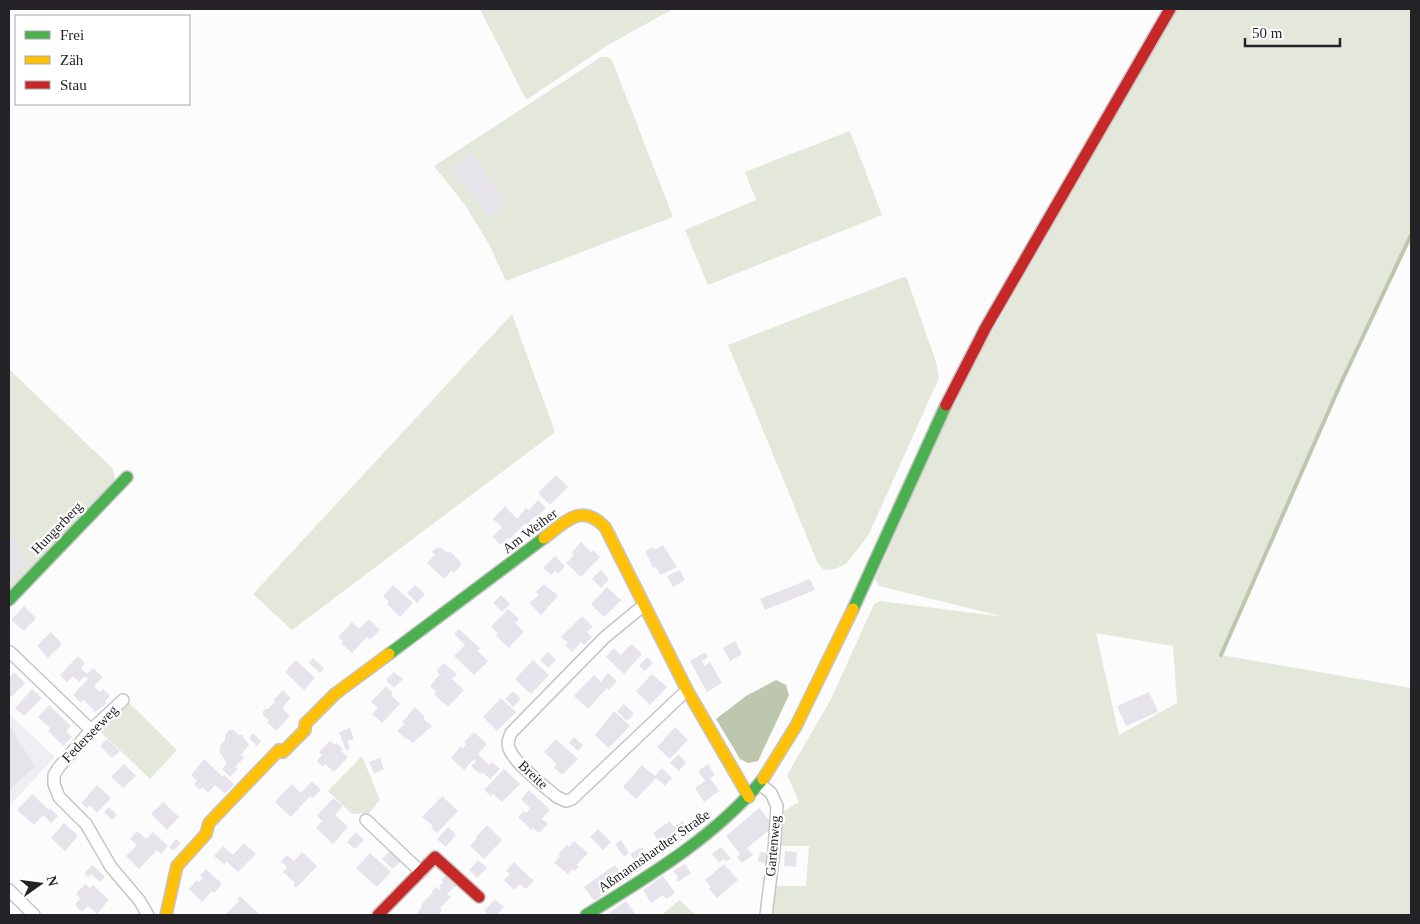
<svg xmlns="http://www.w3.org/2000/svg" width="1420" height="924" viewBox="0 0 1420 924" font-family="'Times New Roman',serif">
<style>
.built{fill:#f0edf3}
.green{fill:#e3e8db;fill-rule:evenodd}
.water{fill:#bdc7ad}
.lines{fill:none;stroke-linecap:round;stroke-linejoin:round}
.stream{stroke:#bdc7ad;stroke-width:4}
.building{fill:#e6e3eb}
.street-casing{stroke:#c6c4c7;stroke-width:14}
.fast-casing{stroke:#c6c4c7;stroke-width:14}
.slow-casing{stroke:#c6c4c7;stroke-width:14}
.jam-casing{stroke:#c6c4c7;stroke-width:14}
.street{stroke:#fff;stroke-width:11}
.fast{stroke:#4caf50;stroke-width:11}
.slow{stroke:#ffc107;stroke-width:11}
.jam{stroke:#c62828;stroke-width:11}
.labels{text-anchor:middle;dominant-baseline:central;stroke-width:4.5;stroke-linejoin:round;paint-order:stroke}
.street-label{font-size:14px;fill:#242227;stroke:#fff}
</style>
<rect width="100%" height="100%" fill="#fcfcfd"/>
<!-- built -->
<path class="built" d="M9,714L55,757L9,806Z"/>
<!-- green -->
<path class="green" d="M480,9H673L608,45L526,100Z
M1177,9H1411V235L1341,383L1221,655L1411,688V915H769L774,886H806L809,846H780L784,811L799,802L787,775L831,699L874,604L880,601L1005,617L879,586L875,579L963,382ZM1096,633L1173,646L1177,703L1119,735Z
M601,57H608L612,60L673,217L506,281L489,244L465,205L434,166Z
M850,131L882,215L708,285L685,230L756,200L745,172Z
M906,276L936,362L939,378L868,536L846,564L835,569L824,570L818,564L728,345Z
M512,314L555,432L292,630L253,594Z
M9,369L113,469L115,477L114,484L9,593Z
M128,702L177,750L150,779L100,731Z
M362,756L380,800L369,813L352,814L328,791Z
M679,900L696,915H662Z"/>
<!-- water -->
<path class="water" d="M776,680L786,685L789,695L758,761L748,763L740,759L716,719L746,696Z"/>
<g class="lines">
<!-- stream -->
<path class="stream" d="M1221,655L1341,383L1411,235"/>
</g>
<!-- building -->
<path class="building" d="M471,153L484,169L482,171L507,203L489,217L451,168Z
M556,475L568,487L550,505L538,493Z
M538,500L546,508L537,518L535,516L526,525L525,523L510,539L508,538L501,545L492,537L502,527L493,519L505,506L517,519L526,508L529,510Z
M11,537L22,547L17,552L27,560L12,576L9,573V539Z
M581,542L591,552L593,550L600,557L581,577L566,563L574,555L572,552Z
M663,545L677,567L660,575L656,567L653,568L645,551L653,547L655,550Z
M437,547L439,549L440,547L448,553L450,551L461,562L460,564L461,565L454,573L451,571L444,579L427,563L435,555L432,552Z
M555,556L565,566L558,574L555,571L551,575L543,568Z
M601,570L609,579L601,588L592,579Z
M680,570L685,580L673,587L667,576Z
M810,579L815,590L765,610L760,599Z
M544,584L558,596L541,615L529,603L539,595L536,592Z
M393,585L413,603L400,617L387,604L389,602L383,596Z
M415,585L425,594L417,603L407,593Z
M607,587L621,600L604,617L591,604Z
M501,595L510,604L502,612L493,603Z
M24,606L36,618L24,631L11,620Z
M508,609L519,619L515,623L524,631L509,648L496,636L498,633L491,627Z
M582,616L593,627L587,632L592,637L584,645L581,642L572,652L565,645L568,643L561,637Z
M369,619L380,630L370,640L367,637L352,653L341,643L343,641L338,637L352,622L359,629Z
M459,629L480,648L478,651L488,661L474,675L454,656L465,645L454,634Z
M51,632L62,644L48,658L37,646Z
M735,641L742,654L730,661L723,648Z
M631,644L642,654L624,674L606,657L614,648L621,655Z
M548,652L556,660L548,668L540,660Z
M705,652L708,657L702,661L705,666L710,662L722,683L707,692L690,661Z
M78,656L85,663L81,668L87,674L93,668L103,677L94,686L100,692L103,689L110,696L105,701L107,703L95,712L84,700L81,703L73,695L88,679L85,676L79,682L73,676L67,682L60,675Z
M647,657L653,663L645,671L639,666Z
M313,658L324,668L320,673L309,663Z
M296,660L315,678L304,690L285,672Z
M533,660L549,675L531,694L515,679Z
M444,663L457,674L452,679L464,690L448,707L434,694L436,692L430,686L440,674L436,671Z
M14,672L25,683L12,697L9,695V678Z
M394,672L403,679L394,688L386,680Z
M608,673L617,681L609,690L607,688L588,709L574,696L594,675L601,682Z
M652,674L667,687L650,705L636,691Z
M386,686L393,693L391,695L400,704L382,723L372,714L378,708L371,702Z
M32,689L42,698L24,716L15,708Z
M283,690L291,698L282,708L290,716L276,731L267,722L269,720L263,715V711L265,709H268L275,702L273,700Z
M513,691L521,699L513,707L505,699Z
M1149,692L1158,712L1126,726L1117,706Z
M501,698L516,712L497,731L483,717Z
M624,704L634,714L627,721L617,711Z
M49,705L71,726L66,731L72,737L63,746L48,731L50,728L38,717Z
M415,707L425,717L423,719L432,726L413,743L407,738L406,739L397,731L405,724L402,722Z
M614,711L630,726L609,748L595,735Z
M9,725L35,766L9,791Z
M675,727L688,740L670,759L657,747Z
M350,728L354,739L347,741L350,748L346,751L339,732Z
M229,730H234L239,735H242L249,745L241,755L244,758L235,767L238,769L230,777L222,769L227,763L220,753V746L225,740V735Z
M474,732L487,744L478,754L489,765L492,762L500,769L490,779L482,772L480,774L471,766L476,761L474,759L464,770L451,758L461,746L463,748L466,744L464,742Z
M253,733L261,741L257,746L249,738Z
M574,737L583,745L578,751L569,743Z
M107,739L120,751L112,758L100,746Z
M556,739L578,759L562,775L554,767L557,764L544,752Z
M330,741L335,745L337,743L343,749L341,751L348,757L334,772L325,764L322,767L317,761L322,755L319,752Z
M678,754L686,762L679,771L670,763Z
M380,758L384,769L374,773L369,762Z
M204,759L223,777L224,775L234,784L225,794L215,785L208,793L202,787L200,790L194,784L197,781L191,775Z
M124,764L136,776L123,788L111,777Z
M708,764L715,775L710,778L719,791L704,802L695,788L705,781L698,771Z
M642,765L655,776L662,768L672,778L665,786L656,778L636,799L623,787Z
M504,769L520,784L502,802L493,794L491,796L484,790Z
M312,781L321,790L313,798L310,796L291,817L275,802L292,784L301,793Z
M97,785L111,798L97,813L90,805L87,808L81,803Z
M529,790L550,810L542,819L548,824L539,833L533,828L531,830L518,817L524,811L526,813L530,808L521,799Z
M32,794L49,810L50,808L58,816L51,823L43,815L34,825L17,810Z
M442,796L458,811L437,833L431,828L433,826L422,817Z
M333,798L343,806L335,815L348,827L333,844L316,828L322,821L317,816Z
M163,802L179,817L167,830L151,814Z
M109,807L117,815L112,820L104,812Z
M759,808L774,826L747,848L753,855L742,863L737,857L740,854L726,836Z
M670,821L674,827L683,821L692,833L666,851L653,833Z
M64,823L78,836L65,851L51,838Z
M487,825L502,840L484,859L470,846L477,838L476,837Z
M448,827L456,835L446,847L437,839Z
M598,829L611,842L603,850L590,837Z
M137,831L146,839L153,832L168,846L161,854L157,850L139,869L126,856L137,845L130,839Z
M356,832L364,840L355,849L347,842Z
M176,839L181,843L173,851L169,847Z
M621,840L629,853L624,857L615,844Z
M574,841L588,853L577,865L579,867L574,871L572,869L568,874L554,863L560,856L558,855L567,845L569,847Z
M244,843L256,854L238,872L227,862L224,864L214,856L223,846L233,855Z
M642,847L647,854L649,852L652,857L639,866L630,854Z
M721,847L731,858L726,862L724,859L719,863L712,854Z
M391,850L402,860L393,869L382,859Z
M785,851L797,852L796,867L784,866Z
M302,852L317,866L296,888L293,885L295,883L283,872L287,867L281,862L287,855L294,861Z
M760,852L769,853L768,863L758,862Z
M370,853L391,872L377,887L356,868Z
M478,860L487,868L477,878L469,870Z
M514,862L534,881L526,889L520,884L514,890L504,880L510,874L506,871Z
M685,864L691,873L678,882L676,880L678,878L673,871Z
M724,864L738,880L717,898L709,889L711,887L705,880Z
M93,865L105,877L100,882L91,874L88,877L84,873Z
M615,865L625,879L594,901L584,887Z
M206,869L222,884L214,893L212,891L202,902L189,889L197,880L199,882L203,878L200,875Z
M446,875L457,885L447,894L451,897L440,908L442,910L438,915H416L422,906L421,905L433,892L432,891L436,887L439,890L441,888L439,887L443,882L441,880Z
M663,876L675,893L666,899L663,895L651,903L643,890Z
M85,884L90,888L93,885L109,900L97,914L88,906L82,912L75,905L80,898L76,894Z
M240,896L259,914L257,915H225L239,901L237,899Z
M495,899L504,907L497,915H489L484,911Z
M626,901L636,915H606Z"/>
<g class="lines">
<!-- street casing -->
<g class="street-casing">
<path id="street" d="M644,605L604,638L511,733C509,738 507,743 509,748C513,762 545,787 557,797L566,801L572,799L687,690
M9,654L10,652L91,730
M123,700L91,730L59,767L54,775V784L59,797L86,824L111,867L139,900L148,915
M760,784L771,793L777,806L774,851L766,915
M366,820L421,872
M9,890L34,915"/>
</g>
<!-- fast casing -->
<g class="fast-casing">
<path id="fast" d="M9,600L127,477
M853,609L946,405
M389,654L544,538
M586,915C649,876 715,837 763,779"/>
</g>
<!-- slow casing -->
<g class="slow-casing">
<path id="slow" d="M544,538C566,522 581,502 605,527L687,690L749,797
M763,779L796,726L853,609
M166,915L177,866L206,834L209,823L279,750L283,752L305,730V724L335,694L389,654"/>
</g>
<!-- jam casing -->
<g class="jam-casing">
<path id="jam" d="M946,405L986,327L1170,9
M378,915L435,857L479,897"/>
</g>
<!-- street -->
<use href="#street" class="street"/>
<!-- fast -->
<use href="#fast" class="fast"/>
<!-- slow -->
<use href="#slow" class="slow"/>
<!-- jam -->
<use href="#jam" class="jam"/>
</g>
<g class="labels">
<!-- street labels -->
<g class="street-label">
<text transform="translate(57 528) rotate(-46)">Hungerberg</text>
<text transform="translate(530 531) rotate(-37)">Am Weiher</text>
<text transform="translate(90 734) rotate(-46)">Federseeweg</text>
<text transform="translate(533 775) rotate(43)">Breite</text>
<text transform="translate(773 846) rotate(-85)">Gartenweg</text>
<text transform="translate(654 851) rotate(-35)">Aßmannshardter Straße</text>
</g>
</g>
<!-- border -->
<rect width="1420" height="924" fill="none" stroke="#242227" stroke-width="20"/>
<!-- legend -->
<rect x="15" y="15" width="175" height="90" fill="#ffffff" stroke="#a7a7a9"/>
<rect x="25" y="31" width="25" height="8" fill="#4caf50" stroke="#a7a7a9"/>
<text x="60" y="40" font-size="15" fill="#242227">Frei</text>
<rect x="25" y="56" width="25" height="8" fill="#ffc107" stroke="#a7a7a9"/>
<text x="60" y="65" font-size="15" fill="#242227">Zäh</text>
<rect x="25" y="81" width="25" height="8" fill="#c62828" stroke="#a7a7a9"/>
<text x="60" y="90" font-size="15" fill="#242227">Stau</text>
<!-- north arrow -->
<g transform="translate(40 884) rotate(76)" stroke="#ffffff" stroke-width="4" paint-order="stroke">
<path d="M0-4L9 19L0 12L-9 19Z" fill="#242227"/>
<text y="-8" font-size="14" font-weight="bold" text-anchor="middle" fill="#242227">N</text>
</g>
<!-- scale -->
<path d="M1245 38v8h95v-8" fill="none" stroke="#242227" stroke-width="2.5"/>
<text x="1252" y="38" font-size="15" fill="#242227" stroke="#ffffff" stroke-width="4" paint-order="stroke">50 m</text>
</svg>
